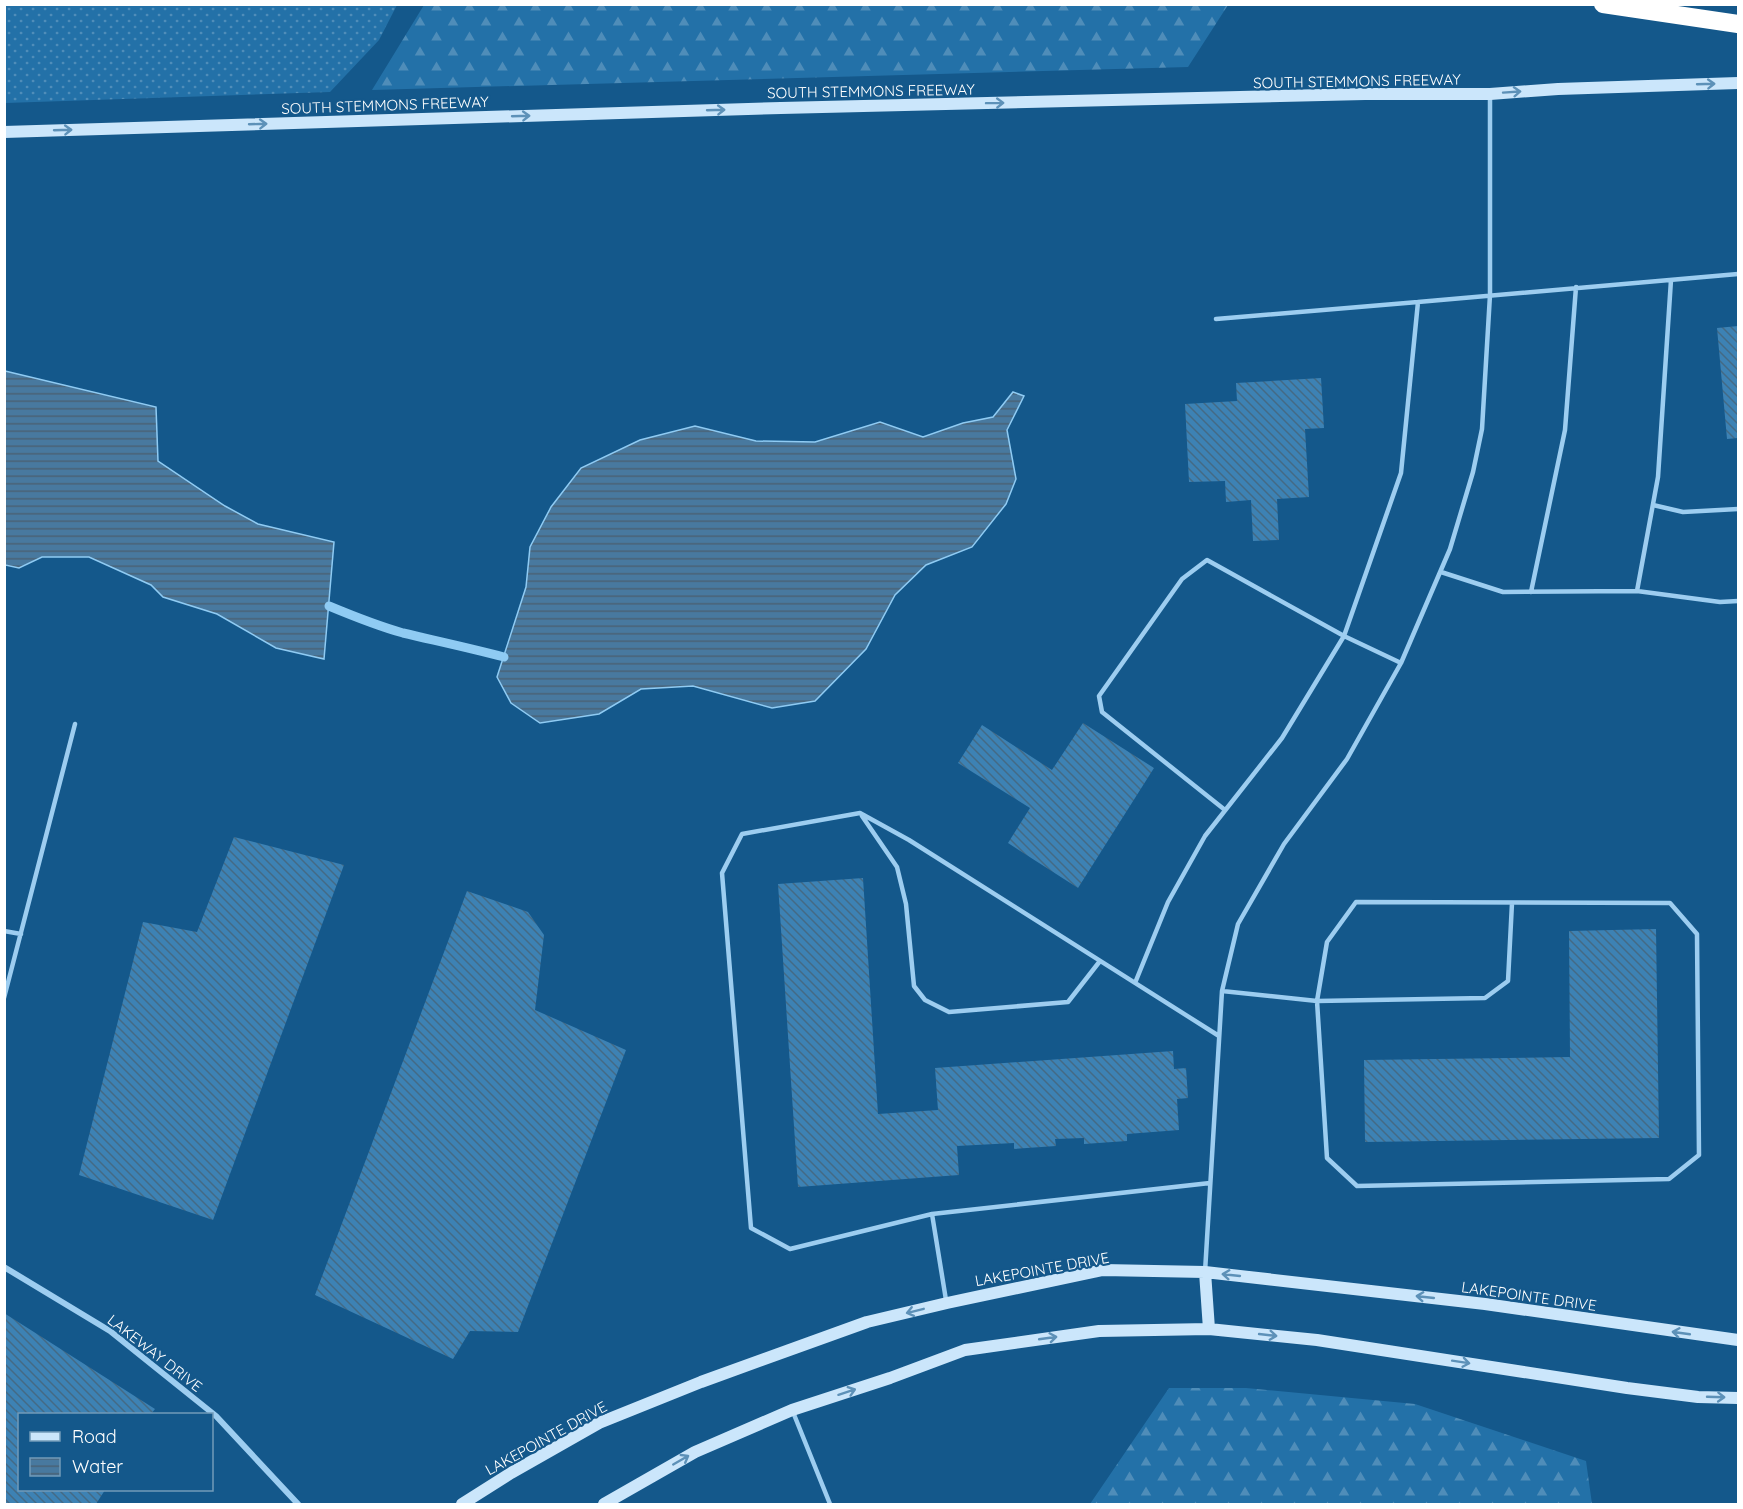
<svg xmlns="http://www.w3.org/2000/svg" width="1743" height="1509" viewBox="0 0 1743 1509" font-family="Quicksand,sans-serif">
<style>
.grass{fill:url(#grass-dots)}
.forest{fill:url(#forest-firs)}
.water{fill:url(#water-rules);stroke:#8fcbf3;stroke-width:1.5}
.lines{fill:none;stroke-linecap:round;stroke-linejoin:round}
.stream{stroke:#8fcbf3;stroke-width:9}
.building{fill:url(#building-back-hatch)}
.lane{stroke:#9dcdf0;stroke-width:4.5}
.street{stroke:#9dcdf0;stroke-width:6}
.secondary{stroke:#cbe6fb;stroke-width:12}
.highway{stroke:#fff;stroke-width:18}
.oneway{stroke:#5d91b8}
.labels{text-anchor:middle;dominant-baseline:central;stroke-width:4.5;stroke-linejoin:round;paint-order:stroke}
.street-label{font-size:15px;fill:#fff;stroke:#14588b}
</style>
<defs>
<pattern id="grass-dots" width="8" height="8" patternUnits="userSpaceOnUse" patternTransform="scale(1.5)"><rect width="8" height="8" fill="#2371a8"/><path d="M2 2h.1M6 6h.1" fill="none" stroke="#4f8db9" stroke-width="1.8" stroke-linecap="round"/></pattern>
<pattern id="forest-firs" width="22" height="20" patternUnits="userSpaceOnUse" patternTransform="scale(1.5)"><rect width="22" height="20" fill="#2371a8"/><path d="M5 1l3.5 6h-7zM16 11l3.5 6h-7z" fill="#4f8db9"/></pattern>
<pattern id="water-rules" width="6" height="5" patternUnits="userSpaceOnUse" patternTransform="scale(1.5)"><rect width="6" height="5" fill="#48799f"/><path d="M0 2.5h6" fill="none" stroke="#4a6276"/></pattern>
<pattern id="building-back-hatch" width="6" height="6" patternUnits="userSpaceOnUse" patternTransform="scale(1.5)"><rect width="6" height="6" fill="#3d82b4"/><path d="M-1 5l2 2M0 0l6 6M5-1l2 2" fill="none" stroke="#446a85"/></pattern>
</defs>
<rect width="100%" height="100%" fill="#14588b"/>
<!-- grass -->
<path class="grass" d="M4,5L5,4L397,5L379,40L330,92L5,103Z"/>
<!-- forest -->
<path class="forest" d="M424,5V4L1228,5L1188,67L372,90Z
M1169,1388H1246L1415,1404L1586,1461L1592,1504H1090Z"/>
<!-- water -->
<path class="water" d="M5,371L156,407L158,461L225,506L258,524L334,542L324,659L276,648L217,614L163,597L151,585L89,557H42L19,568L5,565Z
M1013,392L1024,396L1007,430L1016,479L1006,504L972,547L926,565L895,595L866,649L815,701L772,708L693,686L641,689L599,714L540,723L511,703L497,677L526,587L530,547L551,507L581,468L640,440L695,426L756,441L815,442L880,422L923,437L963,423L993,417Z"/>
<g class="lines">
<!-- stream -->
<path class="stream" d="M329,606C353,616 378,626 403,633C437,641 470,648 504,657"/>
</g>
<!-- building -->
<path class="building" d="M1738,326V438L1727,439L1717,328Z
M1321,378L1324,428L1305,429L1309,497L1277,499L1279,540L1253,541L1251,500L1226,502L1225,481L1189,482L1185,404L1237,401L1236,383Z
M1083,723L1154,768L1078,888L1008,843L1030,808L958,763L982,725L1052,770Z
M234,837L344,865L213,1220L79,1175L143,922L197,932Z
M863,878L878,1114L938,1110L935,1068L1173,1051L1174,1069L1186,1068L1188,1098L1177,1099L1179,1130L1127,1134V1141L1084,1144V1138L1055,1139L1056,1146L1014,1149V1143L957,1146L959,1175L798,1187L778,884Z
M467,891L528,912L544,935L535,1010L626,1050L518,1332L470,1331L453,1359L315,1295Z
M1656,929L1659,1138L1365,1142L1364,1060L1570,1057L1569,931Z
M4,1313L155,1409L151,1414H20V1490H105L96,1504H4Z"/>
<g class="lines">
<!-- lane -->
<path class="lane" d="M1216,319L1418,302
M1653,505L1683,512L1738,509
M1441,572L1503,592L1637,591L1720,602L1738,601
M1637,591L1658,477L1671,280
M1531,592L1565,430L1576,287
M1225,810L1102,712L1099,696L1182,579L1207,560L1344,636L1401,663
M862,816L897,867L906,904L914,986L925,1000L949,1012L1068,1002L1100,961
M4,931L21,934
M1135,983L1168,902L1205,836L1282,738L1344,636L1401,473L1418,302L1738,274
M1222,991L1317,1001L1327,1158L1357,1186L1669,1179L1699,1155L1697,934L1670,903L1356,902L1327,942L1317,1001L1485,998L1508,981L1512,903
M4,998L75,724
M1210,1183L932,1214L790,1249L751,1228L722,873L742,834L860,813L909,840L1219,1036
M932,1214L946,1300
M1205,1272L1222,991L1238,924L1284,844L1347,759L1401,663L1450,549L1473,472L1482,429L1490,295V94
M793,1412L830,1504"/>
<!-- street -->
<path class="street" d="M4,1267L110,1331L216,1416L298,1504"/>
<!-- secondary -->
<path class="secondary" d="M4,132L781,108L1365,94H1490L1558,89L1738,83
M1205,1272L1209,1329
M462,1504L511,1473L599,1423L701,1382L867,1322L947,1303L1103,1270L1205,1272L1485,1304L1738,1340
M604,1504L695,1452L792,1410L890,1378L965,1350L1099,1331L1209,1329L1317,1340L1627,1388L1698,1397L1738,1398"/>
<!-- highway -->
<path class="highway" d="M1603,4L1738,24"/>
</g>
<!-- one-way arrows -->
<defs><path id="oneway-shaft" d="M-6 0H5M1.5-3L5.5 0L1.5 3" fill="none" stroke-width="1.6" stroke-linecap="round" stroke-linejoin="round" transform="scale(1.5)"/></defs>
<g class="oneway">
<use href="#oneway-shaft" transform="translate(1706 84) rotate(-2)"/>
<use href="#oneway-shaft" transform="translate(1512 92) rotate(-4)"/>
<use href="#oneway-shaft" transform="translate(995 103) rotate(-1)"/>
<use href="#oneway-shaft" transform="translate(716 110) rotate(-2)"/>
<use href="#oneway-shaft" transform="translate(521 116) rotate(-2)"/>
<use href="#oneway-shaft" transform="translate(258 124) rotate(-2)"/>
<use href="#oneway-shaft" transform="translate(63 130) rotate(-2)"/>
<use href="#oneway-shaft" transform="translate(1231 1275) rotate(-174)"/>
<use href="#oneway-shaft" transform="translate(1425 1297) rotate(-174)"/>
<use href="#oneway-shaft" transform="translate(915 1311) rotate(166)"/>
<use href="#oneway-shaft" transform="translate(1681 1333) rotate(-172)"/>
<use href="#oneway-shaft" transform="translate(1268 1335) rotate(6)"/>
<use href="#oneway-shaft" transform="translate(1048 1338) rotate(-8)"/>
<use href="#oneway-shaft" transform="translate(1461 1362) rotate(9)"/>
<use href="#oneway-shaft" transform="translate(847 1392) rotate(-18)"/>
<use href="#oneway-shaft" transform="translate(1716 1397) rotate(2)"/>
<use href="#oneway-shaft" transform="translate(681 1460) rotate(-30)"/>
</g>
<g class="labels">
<!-- street labels -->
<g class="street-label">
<text transform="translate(1357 81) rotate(-1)">SOUTH STEMMONS FREEWAY</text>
<text transform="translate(871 91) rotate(-1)">SOUTH STEMMONS FREEWAY</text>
<text transform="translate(385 105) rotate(-2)">SOUTH STEMMONS FREEWAY</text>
<text transform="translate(1042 1269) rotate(-10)">LAKEPOINTE DRIVE</text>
<text transform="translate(1529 1296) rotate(8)">LAKEPOINTE DRIVE</text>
<text transform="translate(155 1353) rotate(38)">LAKEWAY DRIVE</text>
<text transform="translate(546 1438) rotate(-29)">LAKEPOINTE DRIVE</text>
</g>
</g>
<!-- border -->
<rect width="1743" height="1509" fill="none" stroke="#ffffff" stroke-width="12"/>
<!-- legend -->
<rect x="18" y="1413" width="195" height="78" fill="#14588b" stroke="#729bb9" stroke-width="1.5"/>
<rect x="30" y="1432" width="30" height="9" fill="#cbe6fb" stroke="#729bb9" stroke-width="1.5"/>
<text x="72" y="1443" font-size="18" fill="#ffffff">Road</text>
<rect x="30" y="1458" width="30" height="18" fill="url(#water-rules)" stroke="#729bb9" stroke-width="1.5"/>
<text x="72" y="1473" font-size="18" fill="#ffffff">Water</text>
</svg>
